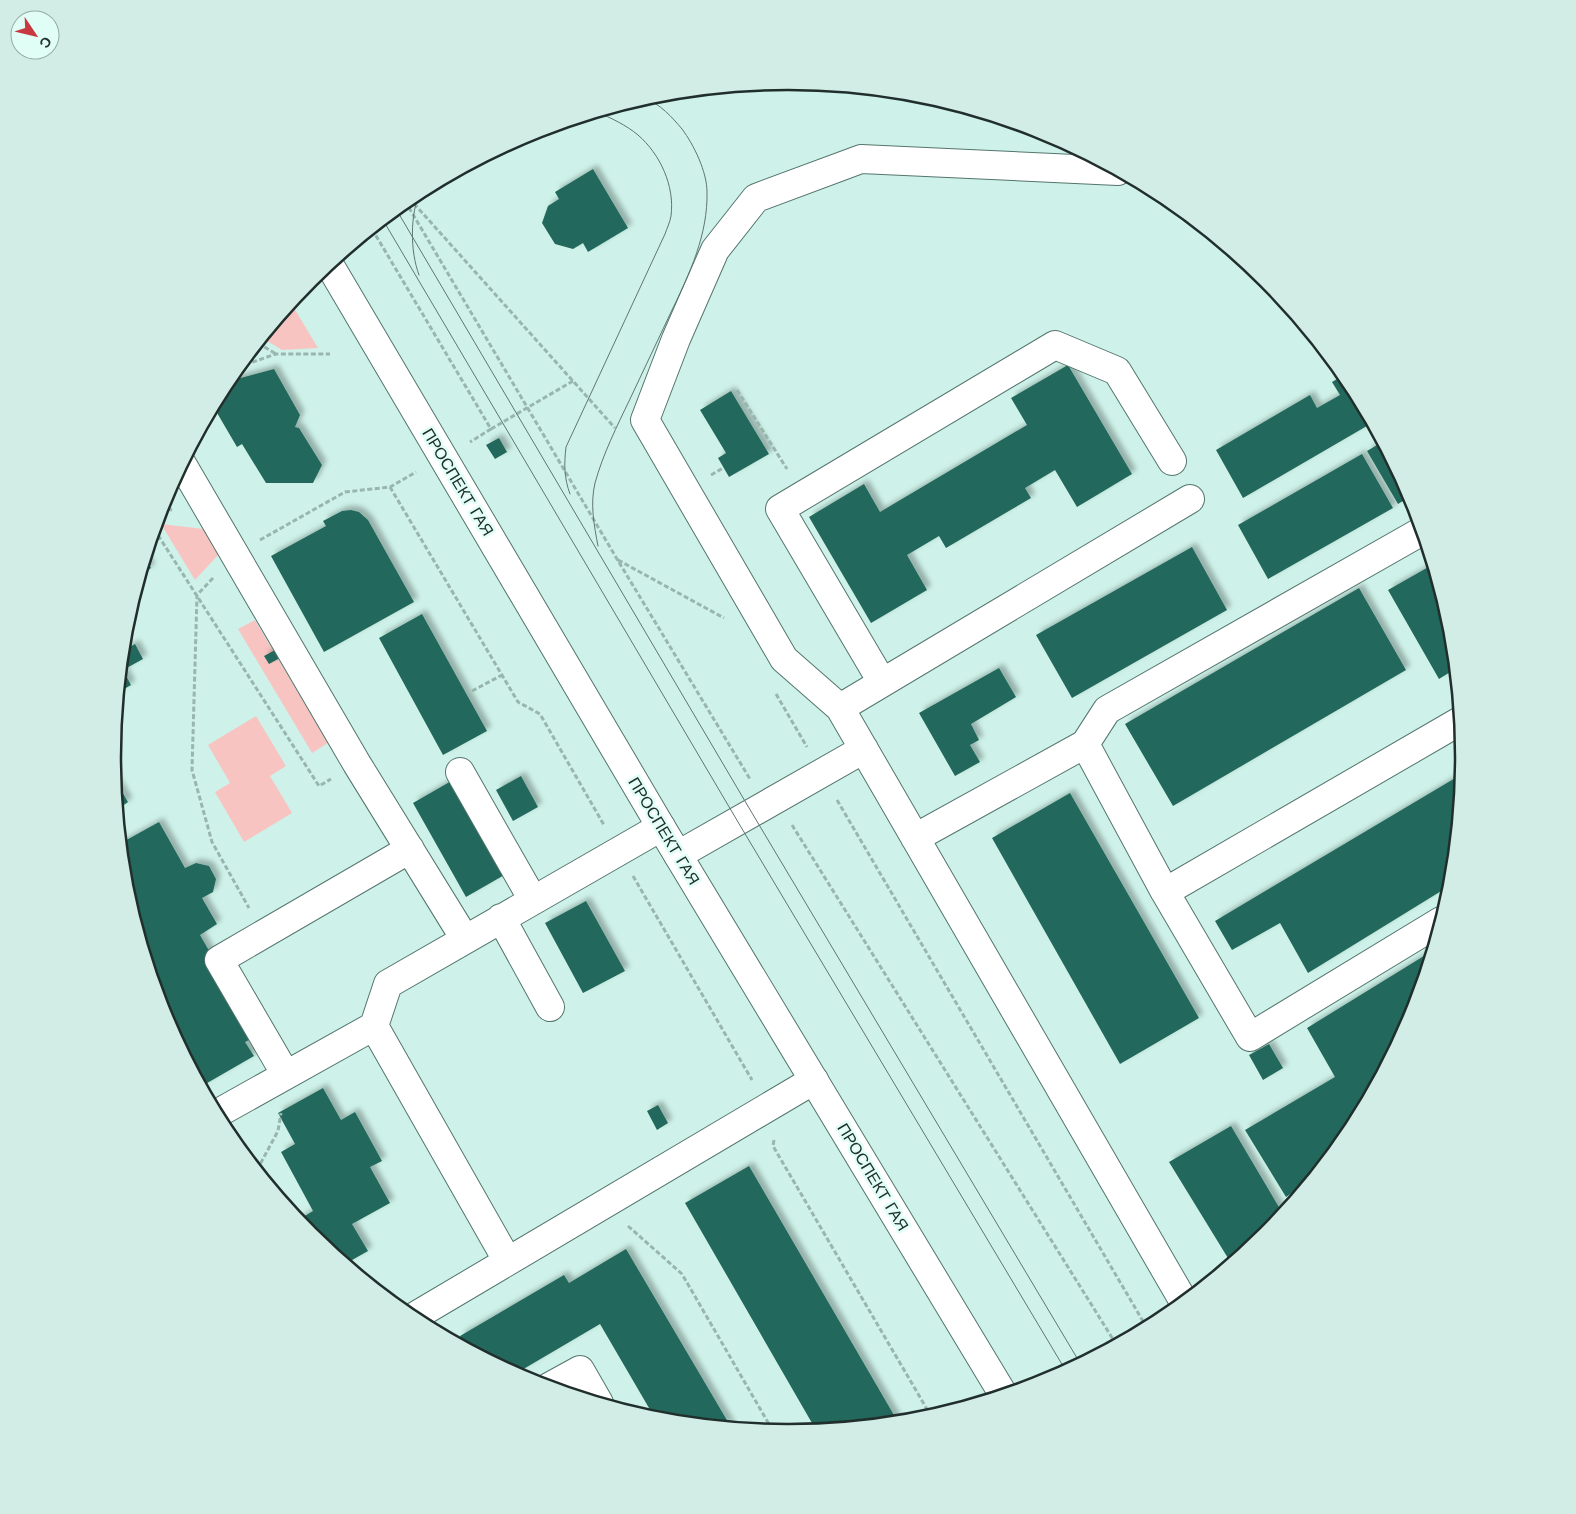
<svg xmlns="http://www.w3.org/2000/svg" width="1576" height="1514" viewBox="0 0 1576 1514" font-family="'Work Sans',sans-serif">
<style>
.green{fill:#f8c4c2}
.building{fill:#24685b;filter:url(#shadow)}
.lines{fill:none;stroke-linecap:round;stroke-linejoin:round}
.minor-casing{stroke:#54756d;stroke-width:30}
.major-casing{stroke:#54756d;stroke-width:30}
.path{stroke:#98b5ae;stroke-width:3;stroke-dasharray:5 2.5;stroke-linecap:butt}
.minor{stroke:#fff;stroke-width:28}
.major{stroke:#fff;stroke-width:28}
.tram{stroke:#5f7570;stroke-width:1}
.labels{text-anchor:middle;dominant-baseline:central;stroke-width:5;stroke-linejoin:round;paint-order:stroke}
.street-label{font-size:16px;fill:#212f2c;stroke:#e1fef6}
.rim{fill:none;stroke:#212f2c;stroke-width:2.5}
</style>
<defs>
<filter id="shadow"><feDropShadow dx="4.5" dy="-4.5" stdDeviation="2.5" flood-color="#0004"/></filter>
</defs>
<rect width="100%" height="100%" fill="#cef2e9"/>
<!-- green -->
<path class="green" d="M291,303L318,348L282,350L262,338Z
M161,524L204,529L219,554L195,580Z
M255,620L328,743L312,753L238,629Z
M256,716L286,766L270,776L292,813L244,842L215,792L230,783L208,745Z"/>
<!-- building -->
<path class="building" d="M593,169L628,228L588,252L583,243L573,249L555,244L542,223L548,206L559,199L555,192Z
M1068,365L1132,474L1077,507L1055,470L1025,488L1031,498L946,548L939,536L907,555L927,590L871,623L809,517L864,484L880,512L1027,425L1011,398Z
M274,369L300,415L295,427L299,428L322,465L313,483H266L242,444L237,447L213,406L226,382Z
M1344,375L1350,382L1372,423L1243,498L1216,450L1310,395L1317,408L1340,395L1332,382Z
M731,391L769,454L729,477L718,458L726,453L700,410Z
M499,438L507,452L495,459L486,445Z
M1382,442L1411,496L1398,504L1367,451Z
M1362,454L1393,508L1268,579L1238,525Z
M351,510L359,512L368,520L414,602L324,652L271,556L326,526L323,521L342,511Z
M1192,547L1227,610L1072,698L1036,635Z
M145,558L151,568L141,574Z
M1432,565L1451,625L1455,669L1439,679L1388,590Z
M1359,588L1406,670L1173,806L1125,724Z
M422,614L487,731L443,755L379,638Z
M135,644L143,659L123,670L131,685L119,692L123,651Z
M275,650L280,658L269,664L264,656Z
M999,668L1016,697L971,724L979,740L970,745L980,762L955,776L919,713Z
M1462,774L1451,885L1308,973L1280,923L1232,950L1215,921Z
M521,776L538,807L513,821L496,790Z
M114,778L128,802L121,807L117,801Z
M453,780L506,874L466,897L413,803Z
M1070,793L1199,1018L1120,1064L992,838Z
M159,822L185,868L196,863L209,866L216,879L213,892L202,898L217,924L200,935L243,1010L251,1039L245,1042L254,1056L202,1086L164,1015L125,889L121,843Z
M586,901L625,971L583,993L545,923Z
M1432,951L1412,1016L1350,1133L1298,1195L1295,1191L1286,1197L1245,1130L1335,1077L1307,1028Z
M1269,1044L1283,1068L1263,1080L1249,1055Z
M323,1088L341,1120L355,1112L382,1161L370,1167L390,1203L352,1224L368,1251L345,1264L310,1235L298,1220L313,1211L281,1152L295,1144L278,1113Z
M658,1105L668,1123L657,1130L647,1111Z
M1231,1126L1283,1214L1266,1235L1231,1263L1169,1162Z
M749,1166L898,1422L816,1430L685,1203Z
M626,1249L731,1427L656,1420L600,1324L515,1374L467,1348L460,1336L564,1275L569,1283Z"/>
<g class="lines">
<!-- minor casing -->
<g class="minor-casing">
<path id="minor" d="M1118,171L861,159L756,198L715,250L676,339L645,420L784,659L840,708L1184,1302
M182,464L357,764L465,939
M882,682L780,509L1055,345L1117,371L1172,461
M840,708L1190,499
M1085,744L1165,892L1250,1037L1441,921
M460,772L533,900
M915,838L1085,744L1107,710L1422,531
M678,855L864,749
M1165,892L1460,721
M501,918L550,1007
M374,1026L507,1260
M286,1075L219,960L410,849
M220,1112L374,1026L388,984L661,827
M412,1318L814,1080
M549,1387L580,1370L599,1403"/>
</g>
<!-- major casing -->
<g class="major-casing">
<path id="major" d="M329,264L661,827L1003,1394"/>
</g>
<!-- path -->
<path class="path" d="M409,198L615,428
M405,201L617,559L750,779
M372,229L491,429L470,442
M258,343L276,354
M238,367L276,354H330
M737,390L787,469
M491,429L573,381
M711,475L723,468
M390,487L518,702L540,714L604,825
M161,508L172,510
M154,529L319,786L331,779
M260,540L345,492L390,487L416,472
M618,560L724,618
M213,578L197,595L192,770L212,842L249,908
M472,691L502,675
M776,694L807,747
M837,800L1147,1328
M792,825L1116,1344
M633,876L752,1080
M774,1140L773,1146L931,1416
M257,1170L278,1131L281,1113
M628,1226L682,1274L773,1431"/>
<!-- minor -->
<use href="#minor" class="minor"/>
<!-- major -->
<use href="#major" class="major"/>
<!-- tram -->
<path class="tram" d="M396,209L752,813L1080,1363
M383,220L738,822L1066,1371
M419,275C410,251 410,215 420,191
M570,494C564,478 564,464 566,447L665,234C667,228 670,222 671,216C675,186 660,154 638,135C626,125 611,118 597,112
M598,546C594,525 590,504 595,483C603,454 617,426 630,399C644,369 658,340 672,310C690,273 708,234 707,192C707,172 694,145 682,129C672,117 660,104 645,98"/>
</g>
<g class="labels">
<!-- street labels -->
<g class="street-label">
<text transform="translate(458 482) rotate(59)">ПРОСПЕКТ ГАЯ</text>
<text transform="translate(664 831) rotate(59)">ПРОСПЕКТ ГАЯ</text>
<text transform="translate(873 1177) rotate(59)">ПРОСПЕКТ ГАЯ</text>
</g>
</g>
<!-- crop -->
<path d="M0 0H1576V1514H0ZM121 757a667 667 0 1 1 1334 0a667 667 0 1 1-1334 0Z" fill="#d2ede6" fill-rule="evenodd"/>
<path class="rim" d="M121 757a667 667 0 1 1 1334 0a667 667 0 1 1-1334 0Z"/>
<!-- north arrow -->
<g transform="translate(35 35) rotate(125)"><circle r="24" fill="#e1fef6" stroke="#94aba5"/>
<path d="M0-4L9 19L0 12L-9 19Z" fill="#c73840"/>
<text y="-8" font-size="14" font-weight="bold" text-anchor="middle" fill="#212f2c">С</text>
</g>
</svg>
